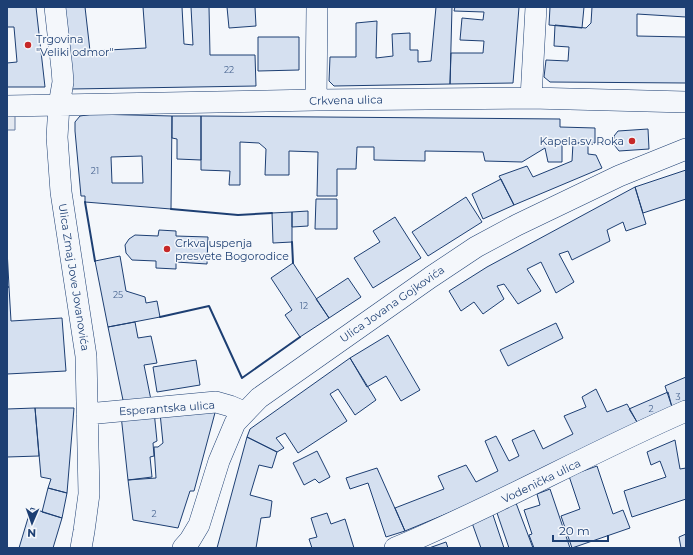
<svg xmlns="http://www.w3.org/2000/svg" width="693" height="555" viewBox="0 0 693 555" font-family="Montserrat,sans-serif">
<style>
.parking{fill:#e3e8f0;stroke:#687fa3}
.building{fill:#d5e0f0;stroke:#1d3f73;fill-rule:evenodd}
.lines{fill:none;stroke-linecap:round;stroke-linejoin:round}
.minor-casing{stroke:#1d3f73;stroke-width:22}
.minor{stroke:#f4f7fb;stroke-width:21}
.wall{stroke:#1d3f73;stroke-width:2}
.poi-dot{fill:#c62828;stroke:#f4f7fb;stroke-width:1.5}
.labels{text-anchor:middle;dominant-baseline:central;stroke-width:3;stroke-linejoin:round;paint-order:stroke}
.number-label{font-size:9px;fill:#4b6792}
.poi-label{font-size:11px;fill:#1d3f73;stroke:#f4f7fb;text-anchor:start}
.street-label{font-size:11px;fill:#1d3f73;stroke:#f4f7fb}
</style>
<rect width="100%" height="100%" fill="#f4f7fb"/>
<!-- parking -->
<path class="parking" d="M7,115H15V130H7Z"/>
<!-- building -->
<path class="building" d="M7,7H36L45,87H7V63L17,62L14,27H7Z
M63,7H85L90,51L146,48L143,7H182L184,44L193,45L191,7H209L210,55H255L256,86L71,89Z
M227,7H255L256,26L229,28Z
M436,7H452L450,84L334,86L329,81L330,57H356V23L377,21L376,58L393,56L392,34L410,33V50H418V62L431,61Z
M455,7H519L513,83L450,84L451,53H483L484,41L460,40L462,18L483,20L484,12L454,11Z
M550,7H584L582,28L549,25Z
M592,7H686V17L637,14V36L686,37V83L550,82L544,77L546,60L568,61L569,47L554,46L555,25L586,28L591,23Z
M258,37H299V70L258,71Z
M93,114L172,116L171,209L85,202V196H81L75,131V122L80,116ZM142,156L143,183H112L111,157Z
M172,116H201V160L177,159V139L172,138Z
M201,116L560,119V127L595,128V143H562V162H548L545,148L522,162L485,161L483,152L425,151V161L374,160V147H357L356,169H337V196H317L318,152L289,151V175H265L266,149L259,143L240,142V185H229L230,171L201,170Z
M648,129L649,149L619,151L615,146L614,136L618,131Z
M573,143H588V154L596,155L602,168L514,205L499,176L527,166L533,177L572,161Z
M686,170V199L643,213L635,187Z
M501,179L514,205L483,219L472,194Z
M635,187L646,224L626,231L623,222L607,230L610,241L572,260L568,251L559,254L574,282L556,293L541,262L527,269L541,291L518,304L504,284L497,286L504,299L483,314L474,302L461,311L449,291L487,267Z
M466,197L482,222L428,256L412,232Z
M316,199H337V229H315Z
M308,211V226L292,227V212Z
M292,212V242L273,243L272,213Z
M395,217L421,258L373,288L354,258L380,242L373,231Z
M159,230L176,231V236L208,237L207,264L176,262V269L156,268V261L132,260L126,253L125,245L129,239L135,235L158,236Z
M7,249L9,287H7Z
M120,256L126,291L145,297L146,303L157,301L160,317L108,327L95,261Z
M293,263L329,318L300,337L285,315L292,310L271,278Z
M348,278L361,297L329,318L316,299Z
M7,287H9L11,321L62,318L66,371L7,374Z
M135,322L138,338L151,336L157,363L144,365L151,400L124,405L108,327Z
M556,323L563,338L508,366L500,350Z
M388,335L420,390L401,401L386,376L367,387L350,358Z
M350,358L376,400L355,415L338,389L330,394L347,421L298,453L285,433L276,438L284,448L277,452L247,437L250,429Z
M196,360L200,385L157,392L153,367Z
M686,377V401L672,407L665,386Z
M596,389L607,412L627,404L637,422L531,479L405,531L395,508L444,489L438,476L466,465L476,482L498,471L485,441L496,436L509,461L519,456L512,440L534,430L543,449L573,434L564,416L586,407L582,397Z
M668,392L672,407L637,422L629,409Z
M35,408H74L67,493L48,488L51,479L41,477Z
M35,408L39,456L7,457V409Z
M216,409L194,491H190L178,528L133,520L128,480L156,478L154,447H158L163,443L160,413Z
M154,411L157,441L153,443L154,456L150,457L152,477L128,480L121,415Z
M247,437L277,452L272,468L259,465L250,495L272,501L270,517L261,518L256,548H217Z
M675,440L680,469L686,468V499L632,517L624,491L666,477L660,461L651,465L647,452Z
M317,451L330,477L319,483L315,479L304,485L293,463Z
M597,466L613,514L623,510L630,528L572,548L561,516L580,509L569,476Z
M377,468L405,531L386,537L368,483L350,489L346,478Z
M48,488L67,493L62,518L42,512Z
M550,489L570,548H534L529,535L532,534L524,510L540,505L537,494Z
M516,503L533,548H509L496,510Z
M31,508L62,518L53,548H19Z
M492,512L504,548H481L471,520Z
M327,513L331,524L345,519L354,548H312L309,539L317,537L311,518Z
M686,534V548H681L679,537Z
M446,542L448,548H429Z"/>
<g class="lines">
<!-- minor casing -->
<g class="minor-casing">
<path id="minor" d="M55,7L62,69L63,82L59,105L57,137L61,192L86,356L89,494L84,531L81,548
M531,98L536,7
M316,100L317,7
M7,106L316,100L531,98L686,102
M87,414L216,402L230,406L244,412
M183,548L190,540L199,525L219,461L235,423L259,398L431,277L476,247L517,225L619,176L686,149
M395,548C494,507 587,454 686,411"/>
</g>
<!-- minor -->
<use href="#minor" class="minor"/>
<!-- wall -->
<path class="wall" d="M85,202L95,261
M171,209L238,215L272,213
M292,242L293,263
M160,317L209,306L242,378L300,337"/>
</g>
<!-- markers -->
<g class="poi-dot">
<circle cx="28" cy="45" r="4"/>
<circle cx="632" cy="141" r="4"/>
<circle cx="167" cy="249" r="4"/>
</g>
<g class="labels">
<!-- number labels -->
<g class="number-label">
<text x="229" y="69">22</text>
<text x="95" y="170">21</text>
<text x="118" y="294">25</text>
<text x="304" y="305">12</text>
<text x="678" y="396">3</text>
<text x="651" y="408">2</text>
<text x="154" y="513">2</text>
</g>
<!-- poi labels -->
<g class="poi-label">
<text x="36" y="39">Trgovina<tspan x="36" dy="13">"Veliki odmor"</tspan></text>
<text x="624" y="141" text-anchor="end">Kapela sv. Roka</text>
<text x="175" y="243">Crkva uspenja<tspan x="175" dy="13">presvete Bogorodice</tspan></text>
</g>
<!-- street labels -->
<g class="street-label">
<text transform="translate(346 100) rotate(-1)">Crkvena ulica</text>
<text transform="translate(74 277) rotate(81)">Ulica Zmaj Jove Jovanovića</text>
<text transform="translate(392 304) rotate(-35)">Ulica Jovana Gojkovića</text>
<text transform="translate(167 408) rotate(-4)">Esperantska ulica</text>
<text transform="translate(541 481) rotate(-26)">Vodenička ulica</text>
</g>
</g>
<!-- border -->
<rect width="693" height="555" fill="none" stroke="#1d3f73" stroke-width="16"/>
<!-- north arrow -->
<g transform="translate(32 523) rotate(182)" stroke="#f4f7fb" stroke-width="3" paint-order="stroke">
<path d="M0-3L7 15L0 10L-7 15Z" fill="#1d3f73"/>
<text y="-6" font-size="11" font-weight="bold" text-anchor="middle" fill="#1d3f73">N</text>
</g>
<!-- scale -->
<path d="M553 535v6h55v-6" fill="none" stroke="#1d3f73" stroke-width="2"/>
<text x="559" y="535" font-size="12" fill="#1d3f73" stroke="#f4f7fb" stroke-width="3" paint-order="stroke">20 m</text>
</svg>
